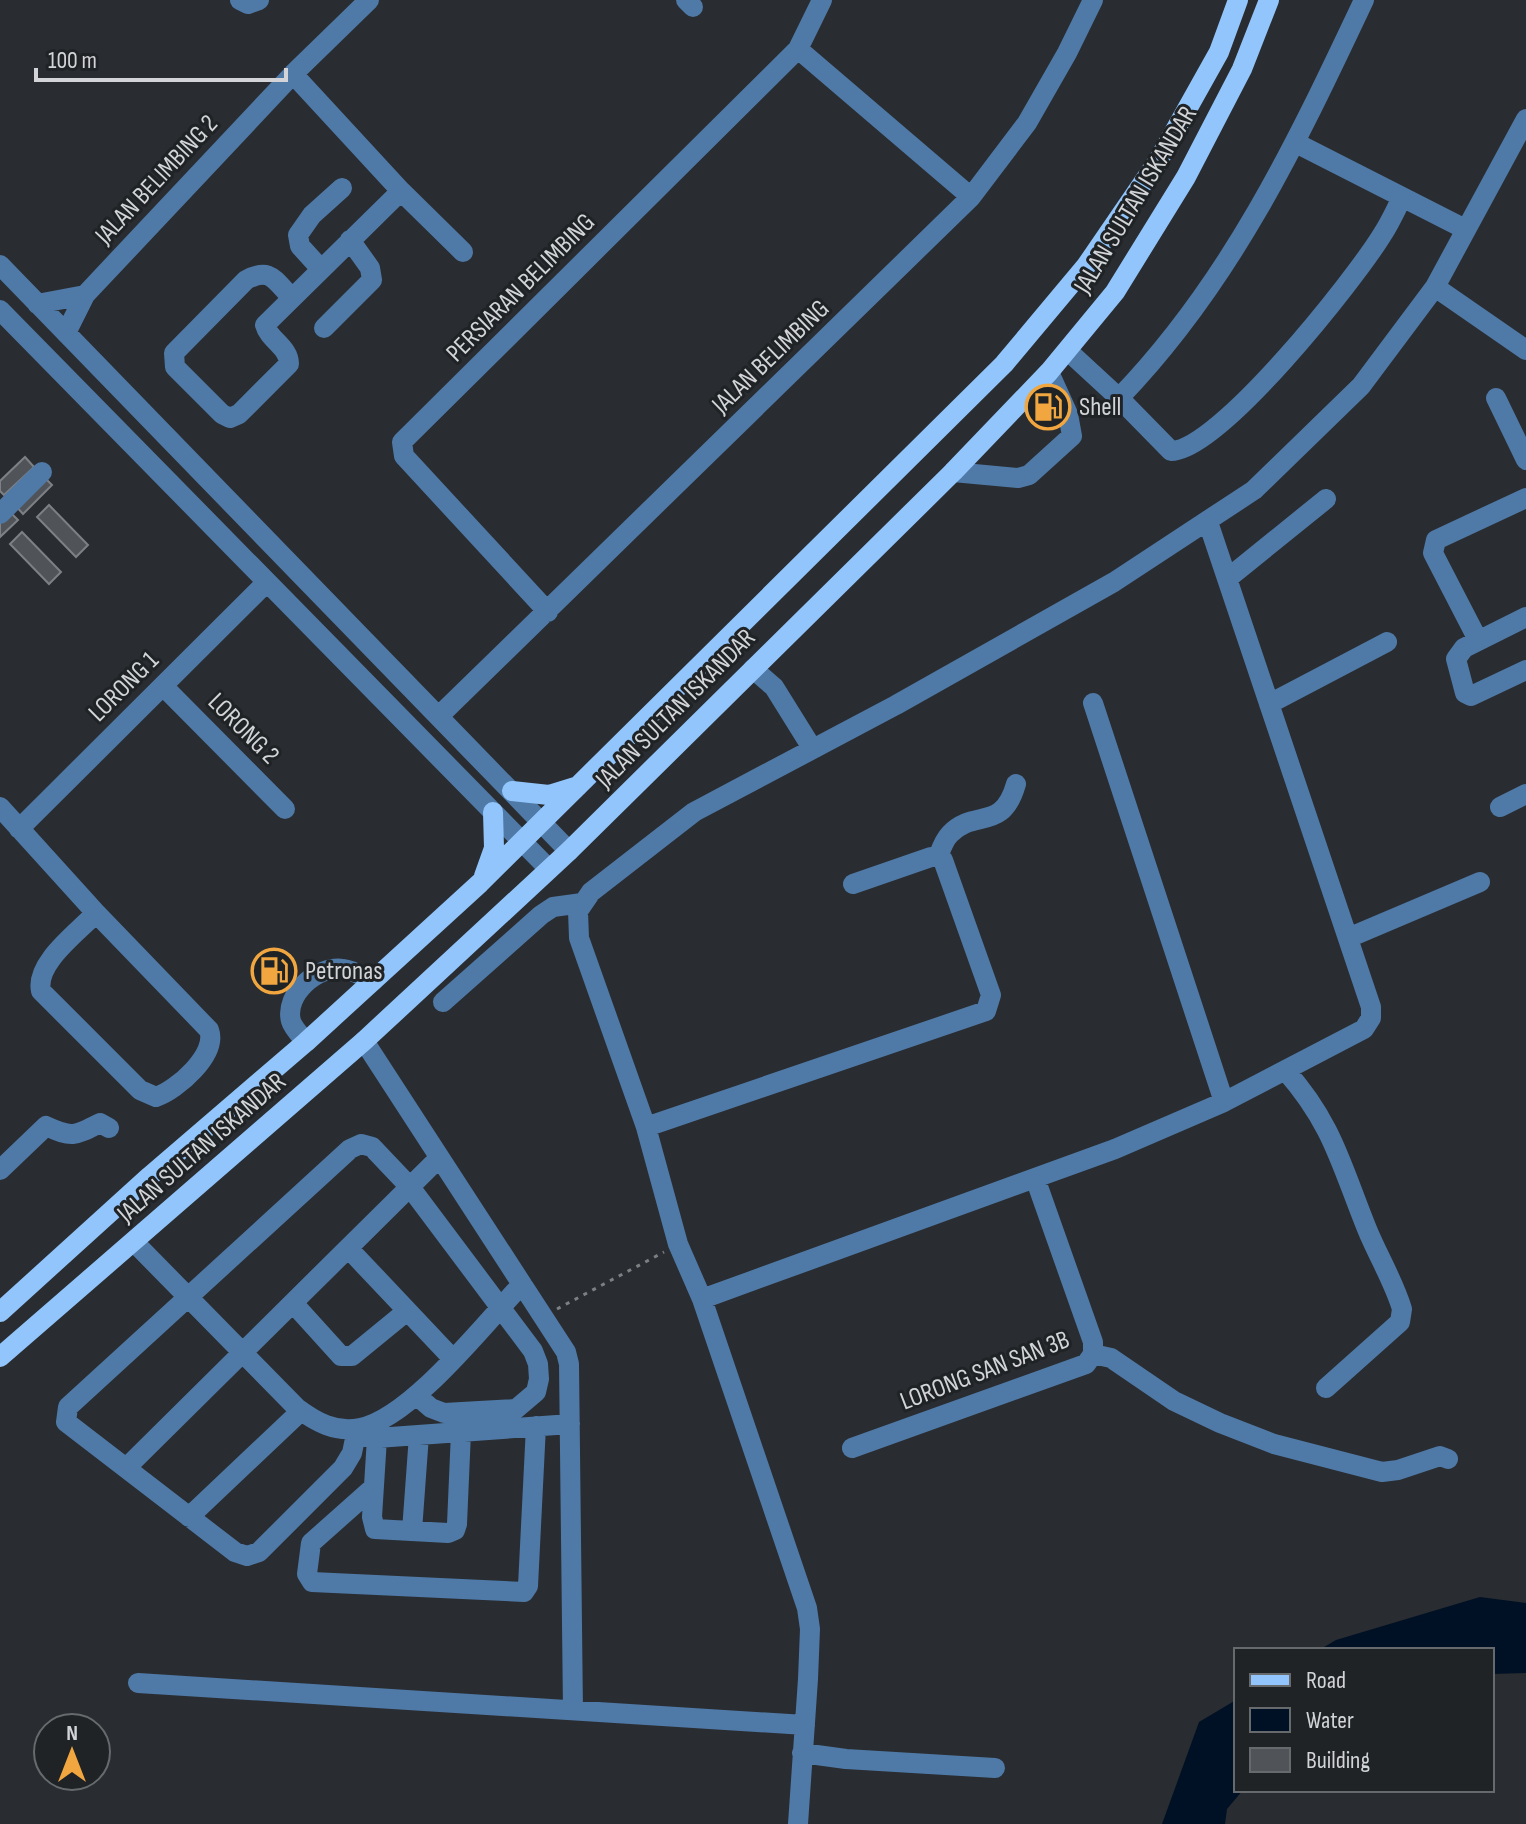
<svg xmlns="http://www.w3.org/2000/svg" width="1526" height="1824" viewBox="0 0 1526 1824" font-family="'Sofia Sans Condensed',sans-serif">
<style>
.water{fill:#001125}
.building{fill:#505458;stroke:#7d8186;stroke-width:2}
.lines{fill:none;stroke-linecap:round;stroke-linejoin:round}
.path{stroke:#7d8083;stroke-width:3;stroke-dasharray:4 6;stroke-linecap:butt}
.minor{stroke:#4f79a6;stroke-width:20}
.major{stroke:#91c5fb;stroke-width:20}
.labels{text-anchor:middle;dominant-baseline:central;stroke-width:6;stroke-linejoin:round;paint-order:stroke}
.street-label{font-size:26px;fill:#d2d4d7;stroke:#1f2326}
.poi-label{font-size:26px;fill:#d2d4d7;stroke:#1f2326;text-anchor:start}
</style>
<rect width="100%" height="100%" fill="#292c30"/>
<!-- water -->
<path class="water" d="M1480,1597L1526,1603V1673L1492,1674V1650H1319L1336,1640Z
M1236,1700V1790H1243L1227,1809L1225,1824H1162L1199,1722Z"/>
<!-- building -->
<path class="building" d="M25,457L34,467L4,495L0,491V481Z
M44,477L52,485L23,514L15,505Z
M49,505L88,545L76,557L37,517Z
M10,512L18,520L0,537V521Z
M22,532L61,572L49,584L10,544Z"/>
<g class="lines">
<!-- path -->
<path class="path" d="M557,1309L664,1252"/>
<!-- minor -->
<path class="minor" d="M240,0L248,4L259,0
M686,0L693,7
M798,49L971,197
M293,74L401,191L463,252
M1296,143L1465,229
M0,265L569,851
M320,268L300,246L298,235L312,215L342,188
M1435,287L1526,350
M292,298C274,280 271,267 246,280L174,353L175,367L222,414L230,418L239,414L289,364C289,347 269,340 265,325L401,191
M37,304L85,295
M0,310L549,869
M324,328L372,280L370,268L350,240
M66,333L85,295L293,74L369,0
M1068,351L1119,398C1231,282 1296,144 1364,0
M1119,398L1171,451C1219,451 1355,279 1382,235C1390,223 1396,210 1402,197
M1496,398L1526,460
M953,472L1018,478L1029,475L1072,436L1068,414L1049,372
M0,514L42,472
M1227,579L1326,499
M548,612L404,456L402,442L798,49L822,0
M1526,617L1464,648L1456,659L1465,693L1471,696L1526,670
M1478,640L1433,553L1436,540L1526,498
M753,669L774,687L812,748
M163,686L285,809
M1093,703L1224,1102
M1269,704L1387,642
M440,715L971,197L1027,123L1067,53L1093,0
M0,807L96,913
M1500,807L1526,794
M19,829L266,583
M938,857C941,849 944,840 950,834C975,808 1002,833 1016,784
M96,913L209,1030C218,1054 177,1090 156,1097L140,1090L41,991C35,963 77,933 96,913Z
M1348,938L1480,882
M443,1002L541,915L553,907L582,903
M364,1041L566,1352L569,1364L573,1711
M306,1042C301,1036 293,1028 291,1021C284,994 318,965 343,969C353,970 364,977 373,981
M1285,1070C1333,1124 1341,1165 1367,1229C1378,1256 1394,1282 1402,1309L1400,1322L1326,1388
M646,1127L986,1011L991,995L943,860L938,857H931L853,884
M0,1170L46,1126C72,1138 75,1136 100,1123L109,1128
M134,1242L297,1408C316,1422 335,1433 360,1428C411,1418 485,1323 522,1284
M348,1248L452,1358
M702,1299L1115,1149L1224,1102L1364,1029L1371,1018V1007L1208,522
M293,1303L341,1356H352L407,1311
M1093,1354L1111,1358L1174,1401L1220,1423L1274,1444L1382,1472L1398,1470L1440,1456L1448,1459
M357,1429L352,1453L343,1468L259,1552L247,1556L235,1552L66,1422L68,1407L350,1149L361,1144L372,1147L410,1187L533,1351L538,1364L539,1379L536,1392L516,1409L444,1413L431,1408L416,1395
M366,1437L377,1438L570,1424
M377,1438L372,1517L375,1529L448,1533L455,1530L457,1524L461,1432
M852,1448L1086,1364L1093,1354V1342L1035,1178
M126,1468L439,1158
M374,1487L311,1543L307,1574L312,1582L524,1592L528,1586L536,1426
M189,1517L301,1411
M412,1531L419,1435
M138,1683L805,1725
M802,1753L846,1759L995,1768
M798,1824L808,1679L810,1629L807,1608L702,1299L678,1244L646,1127L579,938L578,911L591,892L694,812L896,705L1114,582L1254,490L1361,386L1435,287L1526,119"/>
<!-- major -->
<path class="major" d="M512,791L549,795L578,786
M484,876L494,848L493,812
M0,1312L150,1176L306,1042L480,883L1004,364L1086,266L1158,161L1219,52L1238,0
M0,1357L364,1041L569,851L953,472L1049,372L1115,292L1186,177L1242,69L1269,0"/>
</g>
<!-- icons -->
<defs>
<g id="fuel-ring" transform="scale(2.3)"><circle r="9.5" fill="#1f2326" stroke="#f1a640" stroke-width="1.5"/><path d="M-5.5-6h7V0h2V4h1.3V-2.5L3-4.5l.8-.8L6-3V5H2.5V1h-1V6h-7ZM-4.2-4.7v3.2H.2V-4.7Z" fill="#f1a640"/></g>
</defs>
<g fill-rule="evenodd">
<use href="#fuel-ring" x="1048" y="407"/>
<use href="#fuel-ring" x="274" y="971"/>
</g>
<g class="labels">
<!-- street labels -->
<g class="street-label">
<text transform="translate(157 180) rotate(-47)">JALAN BELIMBING 2</text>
<text transform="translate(1136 200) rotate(-59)">JALAN SULTAN ISKANDAR</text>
<text transform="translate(521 288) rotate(-45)">PERSIARAN BELIMBING</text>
<text transform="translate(771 357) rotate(-44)">JALAN BELIMBING</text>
<text transform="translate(124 687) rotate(-45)">LORONG 1</text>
<text transform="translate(676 709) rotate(-45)">JALAN SULTAN ISKANDAR</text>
<text transform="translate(243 729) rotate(45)">LORONG 2</text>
<text transform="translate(202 1148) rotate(-41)">JALAN SULTAN ISKANDAR</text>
<text transform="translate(985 1371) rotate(-21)">LORONG SAN SAN 3B</text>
</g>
<!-- poi labels -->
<g class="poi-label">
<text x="1079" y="407">Shell</text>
<text x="305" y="971">Petronas</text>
</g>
</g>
<!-- legend -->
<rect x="1234" y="1648" width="260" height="144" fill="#1f2326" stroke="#676a6d" stroke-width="2"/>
<rect x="1250" y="1674" width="40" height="12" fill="#91c5fb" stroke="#676a6d" stroke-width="2"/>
<text x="1306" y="1688" font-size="24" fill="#d2d4d7">Road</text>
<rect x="1250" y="1708" width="40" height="24" fill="#001125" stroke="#676a6d" stroke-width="2"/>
<text x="1306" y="1728" font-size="24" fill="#d2d4d7">Water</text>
<rect x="1250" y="1748" width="40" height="24" fill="#505458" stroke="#676a6d" stroke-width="2"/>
<text x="1306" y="1768" font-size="24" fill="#d2d4d7">Building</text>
<!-- north arrow -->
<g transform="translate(72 1752)"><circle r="38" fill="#1f2326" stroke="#676a6d" stroke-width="2"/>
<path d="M0-6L14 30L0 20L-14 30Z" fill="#f1a640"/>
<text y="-12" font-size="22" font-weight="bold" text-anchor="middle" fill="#d2d4d7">N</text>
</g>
<!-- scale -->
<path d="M36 68v12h250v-12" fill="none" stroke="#d2d4d7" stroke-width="4"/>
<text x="48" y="68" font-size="24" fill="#d2d4d7" stroke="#1f2326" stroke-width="6" paint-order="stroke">100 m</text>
</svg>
